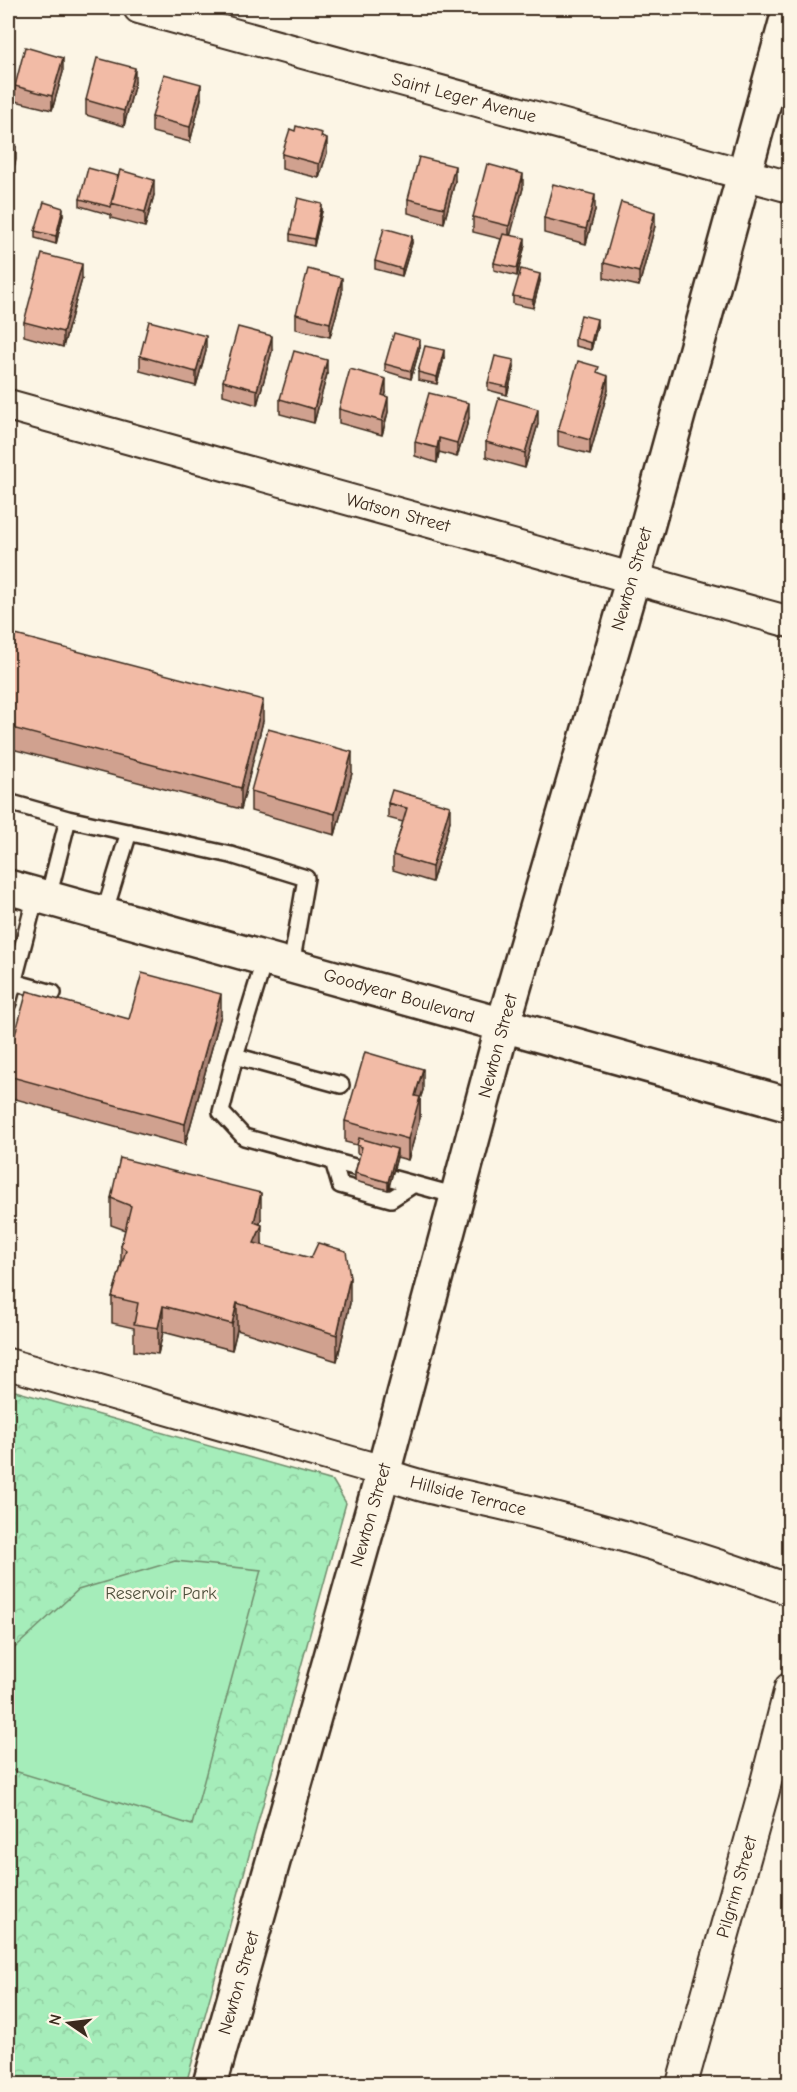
<svg xmlns="http://www.w3.org/2000/svg" width="797" height="2092" viewBox="0 0 797 2092" font-family="'Comic Neue',sans-serif">
<style>
.park{fill:url(#park-crowns);stroke:#708c6c;stroke-width:1.5}
.pitch{fill:#a5edba;stroke:#708c6c;stroke-width:1.5}
.lines{fill:none;stroke-linecap:round;stroke-linejoin:round}
.lane-casing{stroke:#3b2a1e;stroke-width:20}
.street-casing{stroke:#3b2a1e;stroke-width:34}
.secondary-casing{stroke:#3b2a1e;stroke-width:38}
.lane{stroke:#fcf5e5;stroke-width:15}
.street{stroke:#fcf5e5;stroke-width:30}
.secondary{stroke:#fcf5e5;stroke-width:33}
.wall{fill:#d0a18f;stroke:#3b2a1e;stroke-width:1.5}
.shaded-wall{fill:#a98374;stroke:#3b2a1e;stroke-width:1.5}
.building{fill:#f2bba6;stroke:#3b2a1e;stroke-width:1.5}
.labels{text-anchor:middle;dominant-baseline:central;stroke-width:5;stroke-linejoin:round;paint-order:stroke}
.street-label{font-size:18px;fill:#3b2a1e;stroke:#fcf5e5}
.park-label{font-size:18px;fill:#50513d;stroke:#fcf5e5}
</style>
<defs>
<pattern id="park-crowns" width="20" height="18" patternUnits="userSpaceOnUse" patternTransform="scale(1.5)"><rect width="20" height="18" fill="#a5edba"/><path d="M2 6a3 3 0 1 1 6 0M12 15a3 3 0 1 1 6 0" fill="none" stroke="#8fcb9f"/></pattern>
</defs>
<rect width="100%" height="100%" fill="#fcf5e5"/>
<filter id="ink" filterUnits="userSpaceOnUse"><feTurbulence type="fractalNoise" baseFrequency=".0167" numOctaves="2"/><feDisplacementMap in="SourceGraphic" scale="12" xChannelSelector="R" yChannelSelector="G"/><feConvolveMatrix kernelMatrix="1 2 1 2 8 2 1 2 1" color-interpolation-filters="sRGB"/></filter>
<g filter="url(#ink)">
<!-- park -->
<path class="park" d="M8,1389L333,1481L346,1503L186,2084H8Z"/>
<!-- pitch -->
<path class="pitch" d="M175,1561L261,1570L192,1825L8,1769V1654L78,1590Z"/>
<g class="lines">
<!-- lane casing -->
<g class="lane-casing">
<path id="lane" d="M8,802L68,819L48,898
M68,819L231,855L306,878L291,966
M104,914L129,832
M265,958L235,1056L341,1085
M13,982L53,993
M8,1003L36,895
M235,1056L221,1112L244,1137L358,1168
M333,1161L340,1185L391,1199L414,1184
M391,1178L457,1196"/>
</g>
<!-- street casing -->
<g class="street-casing">
<path id="street" d="M139,8L790,187
M8,405L790,622
M8,1364L369,1467C414,1488 466,1495 514,1507C607,1530 700,1557 790,1590
M682,2084L763,1794L790,1688"/>
</g>
<!-- secondary casing -->
<g class="secondary-casing">
<path id="secondary" d="M8,887L790,1105
M210,2084L383,1473L503,1025L633,578L790,8"/>
</g>
<!-- lane -->
<use href="#lane" class="lane"/>
<!-- street -->
<use href="#street" class="street"/>
<!-- secondary -->
<use href="#secondary" class="secondary"/>
</g>
<!-- wall -->
<path class="wall" d="M63,72L52,110L15,101V86Z
M135,82L124,126L86,115V100Z
M201,99L190,142L152,132V117Z
M322,137L327,153L319,178L282,169V154Z
M455,181L444,223L408,213V199Z
M523,188L510,235L525,245L517,276L494,270V263L501,239L473,232V217Z
M154,195L145,227L111,218V214V215L80,206V199Z
M595,210L586,244L544,233V218Z
M322,211L314,246L290,241V234Z
M63,215L56,244L35,238V231Z
M655,226L639,286L604,278V263Z
M412,243L402,276L375,269V261Z
M82,279L63,347L24,336V322Z
M540,281L533,308L513,304V296Z
M342,293L330,337L296,329V314Z
M597,327L591,350L575,346V338Z
M420,347L411,379L385,371V364Z
M206,351L196,386L140,371V356Z
M272,351L257,405L223,395V381Z
M444,358L437,384L418,380V372Z
M514,368L507,395L488,390V383Z
M599,373L608,390L590,454L558,446V431Z
M327,374L314,423L280,414V399Z
M386,393L385,396L388,412L382,435L339,423V409Z
M469,418L457,457L439,452L437,463L415,456V442Z
M538,424L525,468L486,457V442Z
M8,633L263,721L241,809L8,748Z
M352,773L335,835L251,811V791Z
M388,803L450,821L432,882L393,870V855L403,822L388,818Z
M221,1015L185,1145L8,1097V1060L129,1019Z
M423,1090L420,1099V1118L408,1160L397,1157L388,1190L355,1181V1173L360,1154L357,1153V1145L345,1142V1121Z
M111,1198L261,1219L260,1224L262,1245L350,1303L337,1361L237,1330L232,1350L163,1332L158,1354L134,1351V1328L112,1323V1297L121,1267V1246L125,1230L111,1225Z"/>
<!-- shaded-wall -->
<path class="shaded-wall" d="M63,58V72L52,110V96Z
M135,68V82L124,126V111Z
M201,84V99L190,142V127Z
M327,139V153L319,178V164Z
M16,145V160L8,190V176Z
M455,166V181L444,223V208Z
M523,174V188L509,241V226Z
M154,180V195L145,227V212Z
M595,195V210L586,244V229Z
M322,204V211L314,246V239Z
M63,208V215L56,244V236Z
M655,212V226L639,286V272Z
M412,236V243L402,276V269Z
M525,238V245L517,276V268Z
M82,264V279L63,347V332Z
M540,274V281L533,308V300Z
M342,278V293L330,337V323Z
M597,319V327L591,350V343Z
M206,336V351L196,386V372Z
M272,336V351L257,405V390Z
M420,340V347L411,379V371Z
M444,350V358L437,384V377Z
M327,360V374L314,423V409Z
M514,360V368L507,395V387Z
M608,376V390L590,454V440Z
M386,379V393L382,409V395Z
M388,397V412L382,435V421Z
M469,403V418L457,457V443Z
M538,409V424L525,468V453Z
M439,438V452L437,463V448Z
M263,700V721L241,809V788Z
M352,752V773L335,835V814Z
M450,806V821L432,882V867Z
M221,994V1015L185,1145V1124Z
M423,1069V1090L420,1099V1118L408,1160V1139L415,1096Z
M397,1149V1157L388,1190V1182Z
M261,1193V1219L256,1239L262,1225V1251L254,1269V1222Z
M350,1277V1303L337,1361V1335Z
M237,1303V1330L232,1350V1324Z
M163,1306V1332L158,1354V1328Z"/>
<!-- building -->
<path class="building" d="M25,47L63,58L52,96L15,86Z
M97,58L135,68L124,111L86,100Z
M164,74L201,84L190,127L152,117Z
M296,126L322,133L321,137L327,139L319,164L282,154L290,129L295,131Z
M8,143L16,145L8,176Z
M419,157L455,166L444,208L408,199Z
M487,164L523,174L509,226L473,217Z
M88,168L118,176L111,207L80,199Z
M120,170L154,180L145,212L111,203Z
M553,184L595,195L586,229L544,218Z
M298,198L322,204L314,239L290,234Z
M44,202L63,208L56,236L35,231Z
M621,202L655,212L639,272L604,263Z
M384,228L412,236L402,269L375,261Z
M503,234L525,238L517,268L494,263Z
M42,254L82,264L63,332L24,322Z
M308,269L342,278L330,323L296,314Z
M521,269L540,274L533,300L513,296Z
M581,315L597,319L591,343L575,338Z
M149,321L206,336L196,372L140,356Z
M238,327L272,336L257,390L223,381Z
M394,333L420,340L411,371L385,364Z
M425,346L444,350L437,377L418,372Z
M294,351L327,360L314,409L280,399Z
M495,356L514,360L507,387L488,383Z
M578,361L599,367L597,372L608,376L590,440L558,431Z
M350,369L386,379L382,395L388,397L382,421L339,409Z
M429,393L469,403L457,443L439,438L437,448L415,442Z
M499,398L538,409L525,453L486,442Z
M8,633L263,700L241,788L8,727Z
M268,729L352,752L335,814L251,791Z
M392,790L450,806L432,867L393,855L407,808L388,803Z
M142,973L221,994L185,1124L8,1076V1060L27,991L129,1019Z
M365,1052L423,1069L415,1096L420,1097L408,1139L345,1121Z
M359,1138L397,1149L388,1182L355,1173L362,1147L357,1145Z
M120,1158L261,1193L254,1222L262,1225L254,1243L311,1258L318,1243L346,1251L350,1277L337,1335L237,1303L232,1324L163,1306L158,1328L134,1324L138,1303L112,1297L126,1250L121,1246L131,1206L111,1198Z"/>
</g>
<g class="labels">
<!-- street labels -->
<g class="street-label">
<text transform="translate(464 98) rotate(15)">Saint Leger Avenue</text>
<text transform="translate(398 513) rotate(15)">Watson Street</text>
<text transform="translate(632 579) rotate(-74)">Newton Street</text>
<text transform="translate(399 996) rotate(16)">Goodyear Boulevard</text>
<text transform="translate(498 1046) rotate(-75)">Newton Street</text>
<text transform="translate(468 1496) rotate(14)">Hillside Terrace</text>
<text transform="translate(371 1515) rotate(-74)">Newton Street</text>
<text transform="translate(737 1887) rotate(-74)">Pilgrim Street</text>
<text transform="translate(239 1983) rotate(-74)">Newton Street</text>
</g>
<!-- park labels -->
<g class="park-label">
<text x="161" y="1593">Reservoir Park</text>
</g>
</g>
<!-- margin -->
<rect width="797" height="2092" fill="none" stroke="#fcf5e5" stroke-width="30"/>
<rect x="15" y="15" width="767" height="2062" fill="none" stroke="#3b2a1e" stroke-width="2" filter="url(#ink)"/>
<!-- north arrow -->
<g transform="translate(69 2023) rotate(284)" stroke="#fcf5e5" stroke-width="4.5" paint-order="stroke">
<path d="M0-4.5L10 22L0 15L-10 22Z" fill="#3b2a1e"/>
<text y="-9" font-size="16" font-weight="bold" text-anchor="middle" fill="#3b2a1e">N</text>
</g>
</svg>
